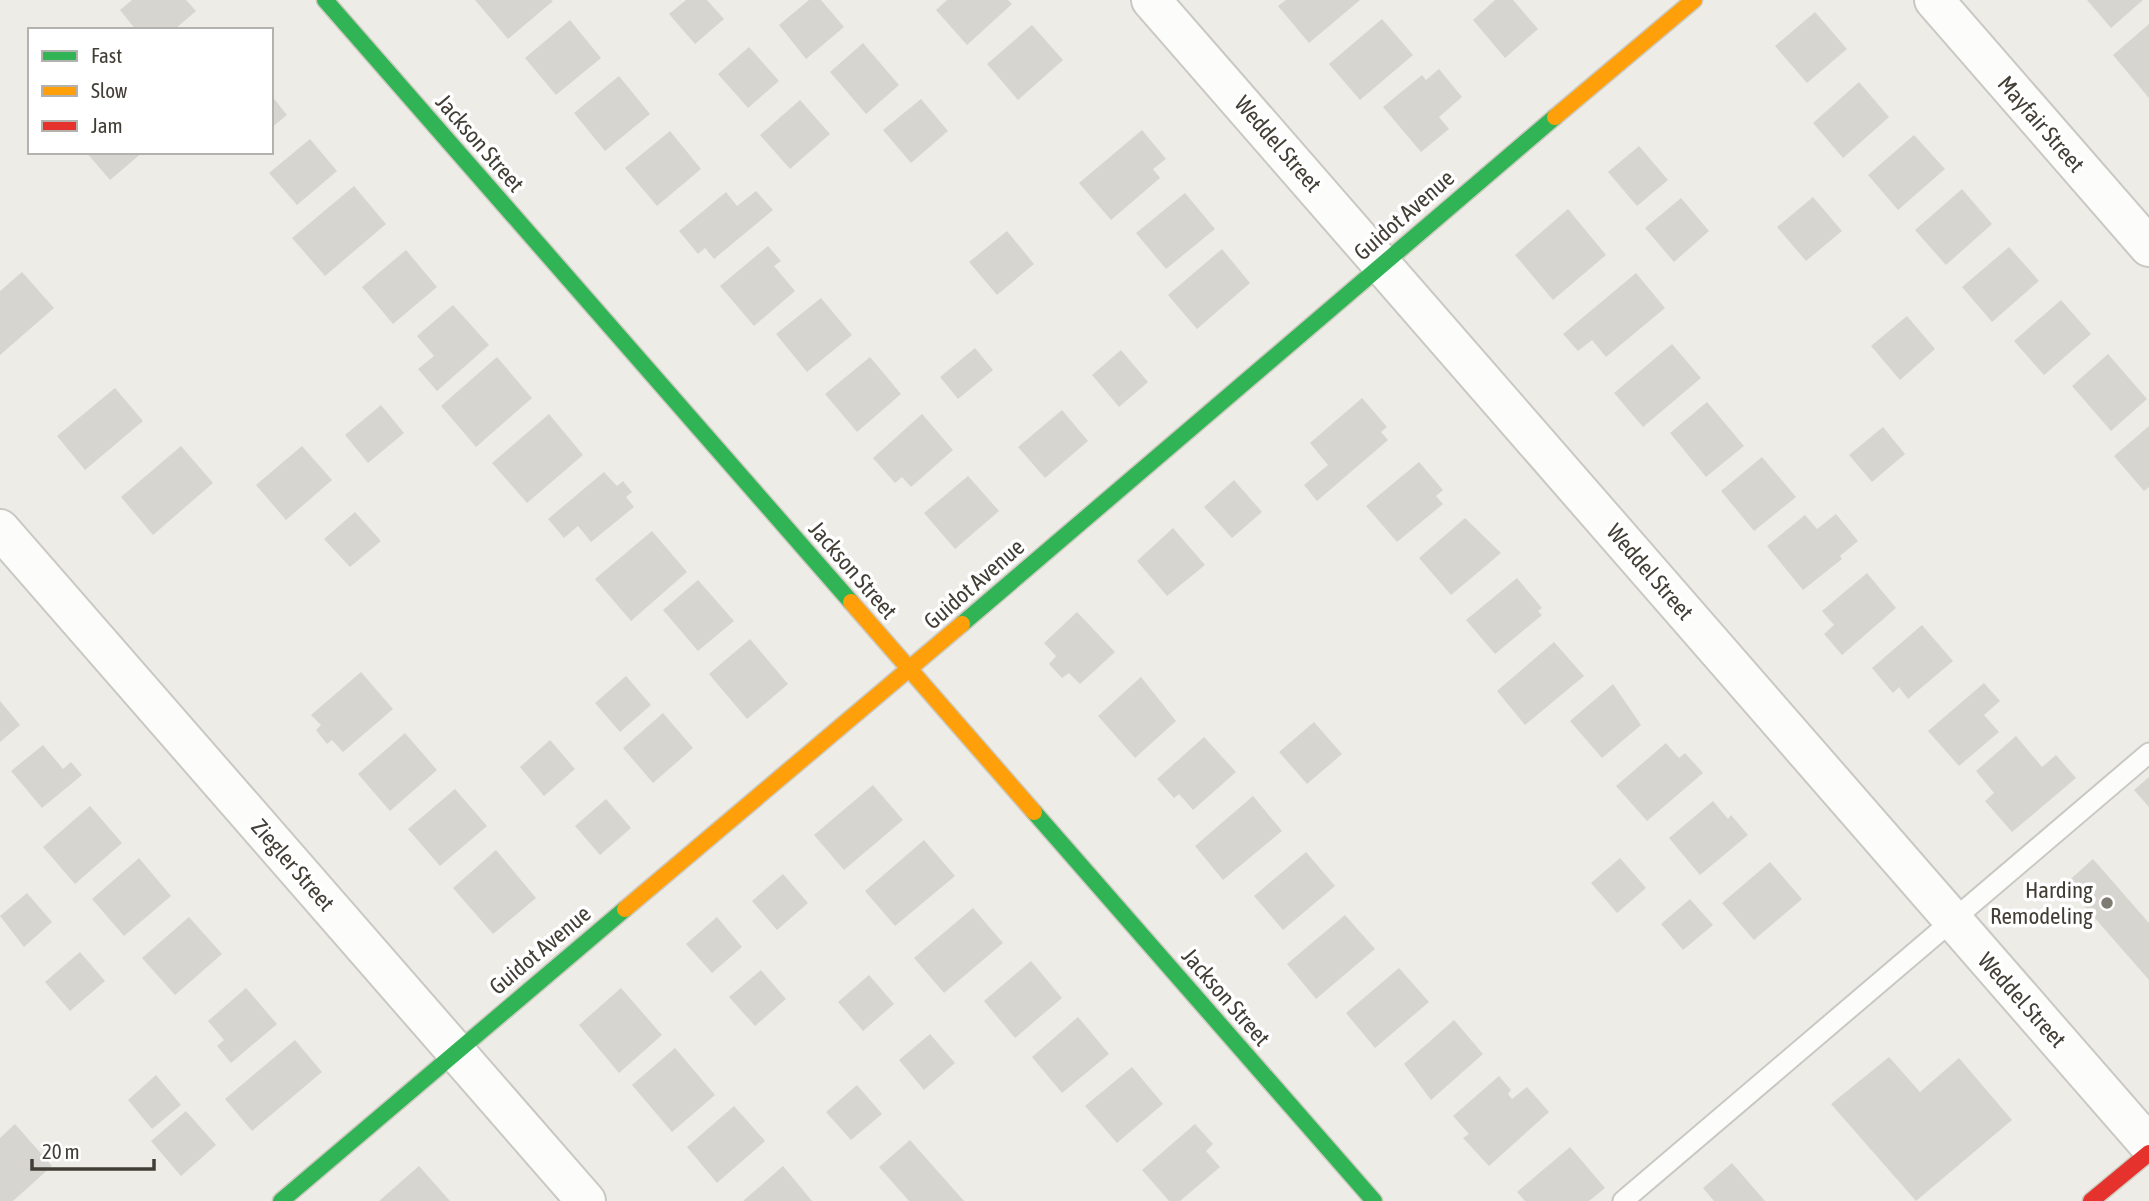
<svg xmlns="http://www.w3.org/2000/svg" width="2149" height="1201" viewBox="0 0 2149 1201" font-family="'Asap Condensed',sans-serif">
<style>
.building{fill:#d7d5d0}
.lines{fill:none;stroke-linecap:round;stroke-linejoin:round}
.lane-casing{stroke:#c9c8c3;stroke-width:23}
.street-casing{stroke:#c9c8c3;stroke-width:42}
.fast-casing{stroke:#ccc9bf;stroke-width:19}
.slow-casing{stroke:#ccc9bf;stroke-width:19}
.jam-casing{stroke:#ccc9bf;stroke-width:19}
.lane{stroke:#fcfcfb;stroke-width:19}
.street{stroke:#fcfcfb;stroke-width:38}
.fast{stroke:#30b455;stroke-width:16}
.slow{stroke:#ff9f0a;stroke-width:16}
.jam{stroke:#e5322d;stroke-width:16}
.poi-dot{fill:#7e7b73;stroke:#fff;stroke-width:2.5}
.labels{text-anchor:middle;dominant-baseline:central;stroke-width:7;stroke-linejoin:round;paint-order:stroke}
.street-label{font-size:23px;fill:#423e35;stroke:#fff}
.poi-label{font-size:23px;fill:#423e35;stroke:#fff;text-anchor:end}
</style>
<rect width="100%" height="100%" fill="#edece7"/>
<!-- building -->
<path class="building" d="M132,0H186L196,11L174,30H136L120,10Z
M475,0H551L553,1L508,39Z
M686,0H707L724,19L695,44L669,14Z
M809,0H821L844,27L806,59L779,25Z
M947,0H1008L1012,4L967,45L936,10Z
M1286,0H1360L1309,43L1278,6Z
M1495,0H1513L1538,29L1505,58L1473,20Z
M2087,0H2143L2111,28Z
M1815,12L1847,49L1807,83L1775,46Z
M1382,19L1413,55L1360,100L1329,64Z
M570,20L601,58L556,95L525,58Z
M2149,24V98L2113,55Z
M1032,25L1063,60L1018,100L987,64Z
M863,43L899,85L866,114L830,72Z
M749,47L779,81L748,108L718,74Z
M1439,69L1462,97L1439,117L1449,129L1421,152L1383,107L1422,75L1426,80Z
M619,76L650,114L605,151L574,113Z
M1859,82L1889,117L1843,158L1813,123Z
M271,95L287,115L271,128Z
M921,99L948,131L911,163L883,130Z
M800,100L830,134L790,169L760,135Z
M1142,130L1166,159L1153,169L1160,178L1111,220L1079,183Z
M670,131L701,169L657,206L625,168Z
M1914,135L1945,169L1898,210L1868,175Z
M310,139L337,171L297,205L269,173Z
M1639,146L1668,180L1637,206L1608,172Z
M86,152H143L110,180Z
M354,186L386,224L325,276L292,238Z
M1962,189L1992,224L1946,265L1915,230Z
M756,191L773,210L714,259L705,248L698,254L679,231L726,192L737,206Z
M1185,193L1215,229L1166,269L1136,233Z
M1813,197L1842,231L1806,261L1777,227Z
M1681,198L1709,231L1674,262L1645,228Z
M1568,209L1606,255L1553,300L1515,255Z
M1007,231L1034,264L997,295L969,262Z
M768,246L781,261L774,266L795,291L754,326L720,286Z
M2009,247L2039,281L1992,322L1962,287Z
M1222,249L1250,283L1197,329L1168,295Z
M406,250L437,287L393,324L362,287Z
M22,272L54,308L0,355V291Z
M1636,273L1665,308L1606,357L1592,340L1578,351L1563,334Z
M821,298L852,335L807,372L776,334Z
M2061,300L2091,334L2044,375L2014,341Z
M453,305L489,345L437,391L418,369L434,356L417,336Z
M1907,316L1935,349L1900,380L1871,346Z
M1672,344L1701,378L1643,427L1614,393Z
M975,348L993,370L958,399L940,377Z
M1121,350L1148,382L1119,407L1092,375Z
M2108,354L2147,399L2111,431L2072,386Z
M497,357L532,398L476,447L441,406Z
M870,357L901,394L857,432L825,394Z
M115,388L143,421L85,470L57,436Z
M1362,398L1387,427L1381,432L1388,440L1317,501L1304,485L1328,465L1310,443Z
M1707,402L1744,446L1706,477L1670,433Z
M381,405L404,433L368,463L345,435Z
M1062,410L1088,441L1045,478L1018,447Z
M549,414L583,455L527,503L492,463Z
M922,414L953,450L911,487L902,477L895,483L873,458Z
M2149,426V487L2144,491L2114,456Z
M1883,427L1905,454L1872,482L1849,455Z
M181,446L213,483L153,535L121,497Z
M302,446L332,480L286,520L256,485Z
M1762,457L1796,497L1754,531L1721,491Z
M1419,462L1443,490L1436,496L1443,504L1397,542L1366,506Z
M604,472L617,486L623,481L632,492L626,497L634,507L591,542L578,526L564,538L548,519Z
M968,476L999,511L955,549L924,513Z
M1234,480L1262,512L1232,538L1204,507Z
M355,512L381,541L350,567L324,539Z
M1836,514L1858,541L1840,556L1842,559L1803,590L1767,546L1805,515L1817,529Z
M1465,518L1501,553L1451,595L1419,558Z
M1173,528L1205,565L1167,596L1137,561Z
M652,531L687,572L631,621L595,579Z
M1867,573L1896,608L1842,655L1824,634L1834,625L1822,611Z
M1517,578L1542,608L1538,611L1542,615L1495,654L1466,620Z
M698,580L734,621L698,651L663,610Z
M1077,612L1115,652L1080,684L1069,673L1062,678L1049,664L1056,656L1044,643Z
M1922,625L1953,661L1908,699L1899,687L1893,693L1872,668Z
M750,639L788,684L747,719L709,674Z
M1554,642L1584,676L1525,725L1497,691Z
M361,672L393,709L343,752L332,740L327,744L316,730L321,725L311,715Z
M626,676L651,705L620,732L595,703Z
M1141,677L1176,721L1135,758L1098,716Z
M1984,683L2000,701L1984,715L1999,732L1959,766L1928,731Z
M1613,684L1641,725L1602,758L1570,721Z
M0,701L20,725L0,742Z
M663,713L693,748L653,783L623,748Z
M1314,722L1342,754L1307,784L1279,752Z
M405,733L437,770L390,811L358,774Z
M2016,736L2042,767L2056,755L2076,778L2012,832L1985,801L1994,793L1976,771Z
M1204,737L1236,772L1193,810L1179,794L1174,798L1157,779Z
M550,740L575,769L544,796L520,767Z
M1666,743L1679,758L1685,753L1703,773L1647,821L1616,786Z
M43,745L63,769L71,762L82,775L42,808L11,771Z
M2149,777V807L2134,790Z
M873,785L903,820L844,870L814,835Z
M455,789L487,826L440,866L408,829Z
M1253,796L1282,831L1223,880L1195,846Z
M606,799L631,828L600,855L575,826Z
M1713,801L1728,819L1731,815L1748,835L1700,875L1669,838Z
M90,806L122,843L75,884L43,847Z
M924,840L955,876L895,926L865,891Z
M496,850L536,898L493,934L453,888Z
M1306,852L1335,886L1283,930L1254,896Z
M139,858L171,896L124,936L92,899Z
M1620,858L1646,888L1617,913L1591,883Z
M2093,859L2149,923V980L2065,884Z
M1770,862L1802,899L1754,940L1722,903Z
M783,874L808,903L777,930L752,901Z
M27,893L52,922L24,947L0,916Z
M1690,899L1713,925L1683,950L1661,924Z
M973,908L1003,943L944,993L914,958Z
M1345,915L1375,949L1316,999L1287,964Z
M189,917L222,954L175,995L142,958Z
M717,917L742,947L712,973L686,944Z
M80,952L105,981L70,1011L45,982Z
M1031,961L1062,998L1015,1038L984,1001Z
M1399,968L1429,1002L1375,1048L1346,1013Z
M761,970L786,999L755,1026L729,997Z
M869,975L894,1004L863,1031L838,1002Z
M246,988L277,1024L231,1063L217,1046L224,1040L208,1021Z
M621,988L662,1035L619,1073L579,1025Z
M1078,1017L1109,1054L1062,1093L1032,1057Z
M1454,1020L1483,1054L1431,1100L1404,1064Z
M930,1034L955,1063L924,1090L899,1060Z
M295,1040L322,1072L252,1131L225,1099Z
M675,1048L715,1095L672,1132L632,1085Z
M1889,1057L1920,1092L1959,1058L2012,1120L1916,1201L1831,1104Z
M1132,1067L1163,1104L1117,1143L1085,1106Z
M156,1075L181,1105L152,1129L128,1100Z
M1499,1076L1511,1090L1508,1094L1512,1099L1527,1087L1549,1112L1489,1166L1463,1138L1469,1134L1453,1116Z
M857,1085L882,1114L851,1140L826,1112Z
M734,1106L765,1141L717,1183L687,1147Z
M186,1111L216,1145L181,1176L151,1141Z
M15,1124L52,1166L13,1201H0V1138Z
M1195,1124L1213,1144L1206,1151L1220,1167L1180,1201H1169L1142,1170Z
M910,1140L964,1201H909L879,1167Z
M1570,1147L1605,1188L1589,1201H1525L1517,1192Z
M1732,1163L1765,1201H1714L1703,1188Z
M419,1166L450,1201H379Z
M783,1166L812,1201H743Z"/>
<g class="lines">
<!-- lane casing -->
<g class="lane-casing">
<path id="lane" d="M1623,1201L2149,753"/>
</g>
<!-- street casing -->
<g class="street-casing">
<path id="street" d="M1151,0L2149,1145
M1934,0L2149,247
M0,529L586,1201"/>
</g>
<!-- fast casing -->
<g class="fast-casing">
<path id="fast" d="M325,0L851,602
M962,624L1555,117
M1034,812L1374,1201
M281,1201L625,909"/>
</g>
<!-- slow casing -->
<g class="slow-casing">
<path id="slow" d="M1555,117L1694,0
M851,602L1034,812
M625,909L962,624"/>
</g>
<!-- jam casing -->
<g class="jam-casing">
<path id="jam" d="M2091,1201L2149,1153"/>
</g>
<!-- lane -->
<use href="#lane" class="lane"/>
<!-- street -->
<use href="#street" class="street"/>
<!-- fast -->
<use href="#fast" class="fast"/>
<!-- slow -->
<use href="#slow" class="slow"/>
<!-- jam -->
<use href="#jam" class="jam"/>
</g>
<!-- markers -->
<circle class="poi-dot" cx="2107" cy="903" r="7"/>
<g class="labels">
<!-- street labels -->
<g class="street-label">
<text transform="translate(2041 124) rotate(49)">Mayfair Street</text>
<text transform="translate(480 143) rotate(49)">Jackson Street</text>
<text transform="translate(1278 144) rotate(49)">Weddel Street</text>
<text transform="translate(1404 215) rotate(-41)">Guidot Avenue</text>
<text transform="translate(853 570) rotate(49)">Jackson Street</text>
<text transform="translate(1650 572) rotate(49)">Weddel Street</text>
<text transform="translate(974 584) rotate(-41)">Guidot Avenue</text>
<text transform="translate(293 865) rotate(49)">Ziegler Street</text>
<text transform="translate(540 950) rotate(-40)">Guidot Avenue</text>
<text transform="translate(1226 997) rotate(49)">Jackson Street</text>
<text transform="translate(2022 1000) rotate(48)">Weddel Street</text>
</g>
<!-- poi labels -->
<g class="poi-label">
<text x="2093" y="890">Harding<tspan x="2093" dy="26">Remodeling</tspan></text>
</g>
</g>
<!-- legend -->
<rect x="28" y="28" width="245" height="126" fill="#ffffff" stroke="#b3b2ae" stroke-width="2"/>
<rect x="42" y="51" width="35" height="10" fill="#30b455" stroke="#b3b2ae" stroke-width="2"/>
<text x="91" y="63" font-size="21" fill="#423e35">Fast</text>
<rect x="42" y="86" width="35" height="10" fill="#ff9f0a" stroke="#b3b2ae" stroke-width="2"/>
<text x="91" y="98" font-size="21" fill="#423e35">Slow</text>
<rect x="42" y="121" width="35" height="10" fill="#e5322d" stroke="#b3b2ae" stroke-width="2"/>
<text x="91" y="133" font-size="21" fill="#423e35">Jam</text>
<!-- scale -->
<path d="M32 1159v10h122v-10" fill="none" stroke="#423e35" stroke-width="3.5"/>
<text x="42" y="1159" font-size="21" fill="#423e35" stroke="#ffffff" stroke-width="5" paint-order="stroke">20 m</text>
</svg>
